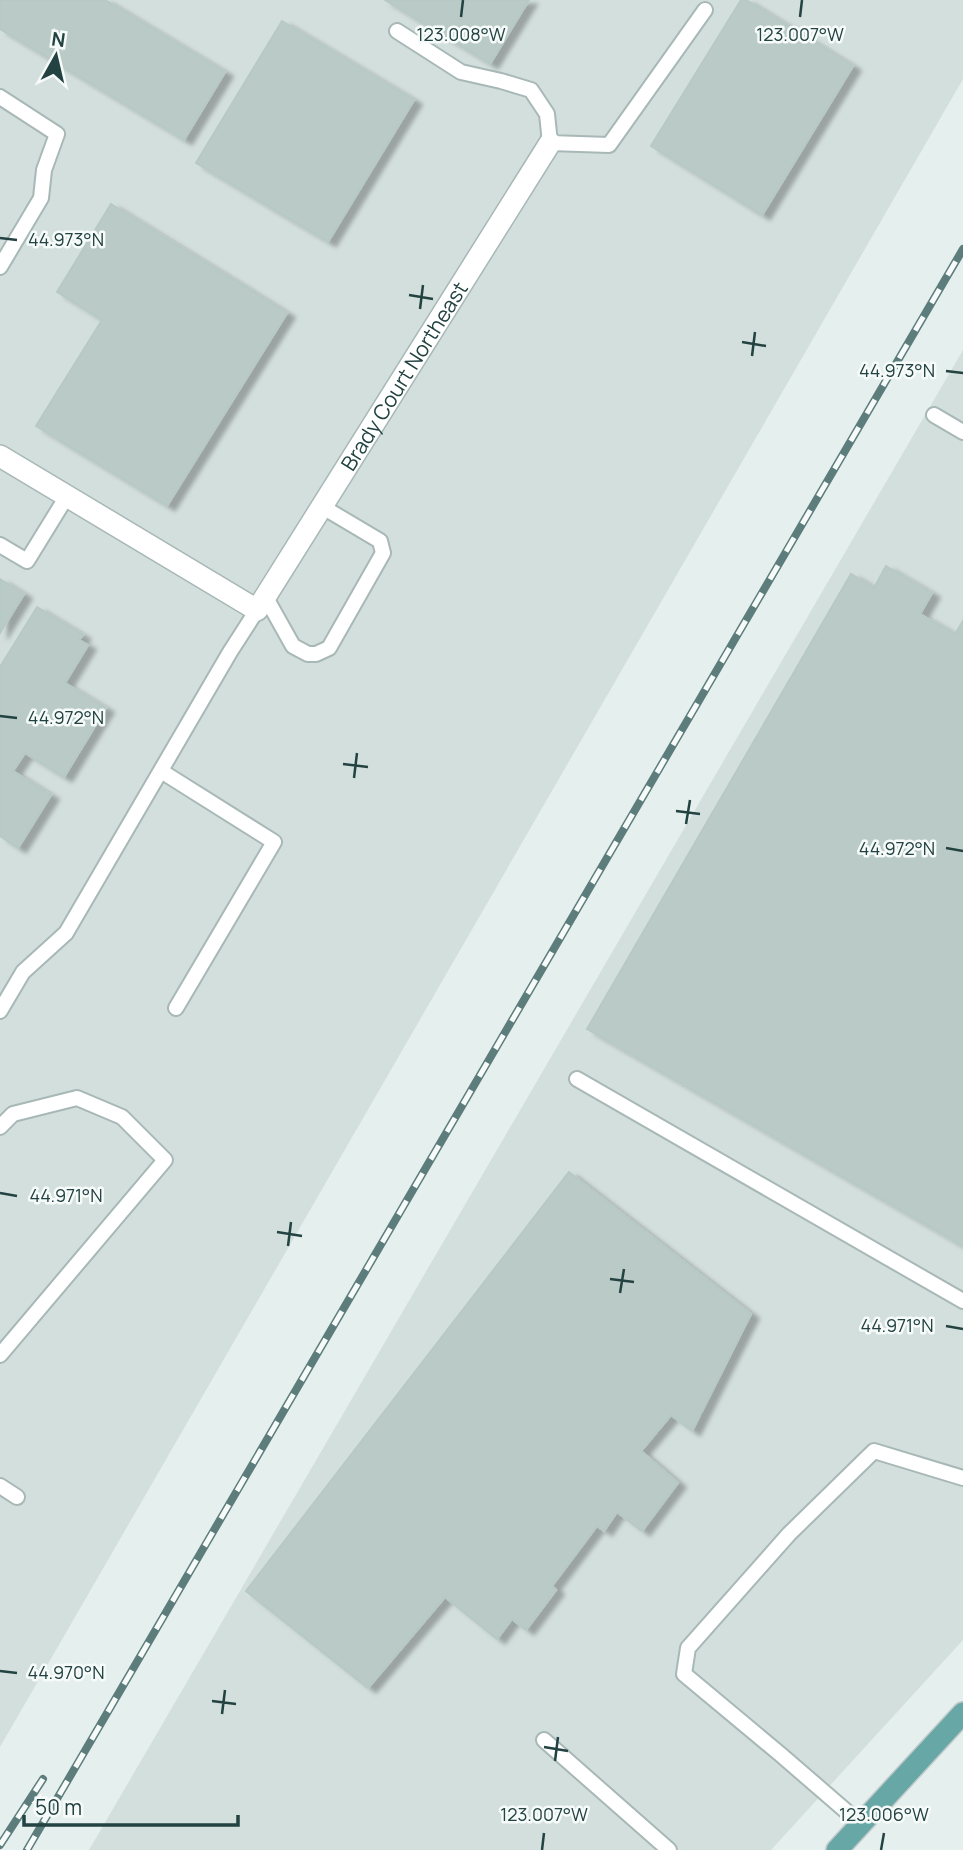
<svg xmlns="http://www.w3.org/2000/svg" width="963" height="1850" viewBox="0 0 963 1850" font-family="Manrope,sans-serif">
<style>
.built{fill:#d3dfdd}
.building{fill:#bacac7;stroke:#b7c9c6;stroke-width:2;filter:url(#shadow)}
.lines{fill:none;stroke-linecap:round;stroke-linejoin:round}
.service-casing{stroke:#a7b8b6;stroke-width:18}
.minor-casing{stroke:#a7b8b6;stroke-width:24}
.primary-casing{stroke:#c1caca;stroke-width:24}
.service{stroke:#fff;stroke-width:14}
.minor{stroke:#fff;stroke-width:21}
.primary{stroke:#67a7a6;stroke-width:21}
.rail-casing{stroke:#5d7d7d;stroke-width:8}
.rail{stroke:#f6fbfa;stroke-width:5;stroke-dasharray:16;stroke-linecap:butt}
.ticks{fill:none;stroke:#234242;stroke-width:2.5}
.labels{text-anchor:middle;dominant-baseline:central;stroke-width:5;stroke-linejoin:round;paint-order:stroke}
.street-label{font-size:21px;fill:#234242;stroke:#f6fbfa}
.ticks-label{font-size:18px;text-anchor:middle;fill:#234242;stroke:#f6fbfa;stroke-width:5;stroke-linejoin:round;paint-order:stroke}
</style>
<defs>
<filter id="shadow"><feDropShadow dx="8" dy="4.5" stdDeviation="2" flood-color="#0004"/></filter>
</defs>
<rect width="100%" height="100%" fill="#e5efed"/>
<!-- built -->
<path class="built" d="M0,0H963V79L0,1747Z
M963,350V1640L771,1850H89Z"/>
<!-- building -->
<path class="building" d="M0,0H105L225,72L184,140L0,29Z
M385,0H529L490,64Z
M741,0H746L853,66L762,215L651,146Z
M282,21L414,100L328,242L196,163Z
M111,204L287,313L167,506L36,426L102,320L57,292Z
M886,566L932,593L920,614L955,634L963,621V1246L587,1029L851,574L874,588Z
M0,579L24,594L0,633Z
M37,607L83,635L79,640L88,645L65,683L106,708L64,777L25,753L13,771L51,795L18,848L0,836V667Z
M569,1172L751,1314L692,1431L671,1415L641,1451L678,1483L642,1531L617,1512L604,1531L597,1526L552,1586L556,1590L526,1630L512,1619L497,1639L445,1597L368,1688L246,1591Z"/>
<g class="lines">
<!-- service casing -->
<g class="service-casing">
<path id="service" d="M397,31L461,72L501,81L531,90L547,114L550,143L609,145L705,10
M0,97L57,134L44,170L41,198L0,267
M934,415L963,432
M0,545L27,561L67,496
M265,596L293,646L308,654H316L329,648L383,553L380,541L321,506
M161,771L274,842L176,1008
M0,1011L23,972L66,933L230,652L257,610
M577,1079L963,1301
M0,1127L13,1114L77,1098L122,1117L165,1160L0,1355
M0,1486L17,1497
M544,1740L669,1850
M861,1824L780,1754L684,1674L688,1648L789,1534L874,1451L963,1478"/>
</g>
<!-- minor casing -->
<g class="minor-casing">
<g id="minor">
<path id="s1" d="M0,456L257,610L550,143"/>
</g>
</g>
<!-- primary casing -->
<g class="primary-casing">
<path id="primary" d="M837,1850L963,1713"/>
</g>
<!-- service -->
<use href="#service" class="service"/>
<!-- minor -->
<use href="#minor" class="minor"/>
<!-- primary -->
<use href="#primary" class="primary"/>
<!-- rail casing -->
<g class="rail-casing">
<path id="rail" d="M0,1845L43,1779
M27,1850L963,249"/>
</g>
<!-- rail -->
<use href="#rail" class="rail"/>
</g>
<!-- ticks -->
<path class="ticks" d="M461,17L463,0M800,17L802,0M0,238L17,240M409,295L433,299M420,309L423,285M742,342L766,346M752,356L755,332M946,371L963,373M0,716L17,718M343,764L368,767M354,778L357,753M676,811L700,814M686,824L690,800M946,848L963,851M0,1193L17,1196M277,1232L302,1236M288,1246L291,1222M610,1279L634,1282M620,1293L624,1269M946,1326L963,1329M0,1671L17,1673M212,1701L236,1704M222,1714L225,1690M544,1747L568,1751M555,1761L558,1737M542,1850L544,1833M881,1850L884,1833"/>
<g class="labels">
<!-- street labels -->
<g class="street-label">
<text stroke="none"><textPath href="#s1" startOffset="576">Brady Court Northeast</textPath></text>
</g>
</g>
<g class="ticks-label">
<text x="461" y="41">123.008°W</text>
<text x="800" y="41">123.007°W</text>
<text x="66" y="246">44.973°N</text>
<text x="897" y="377">44.973°N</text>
<text x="66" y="724">44.972°N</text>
<text x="897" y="855">44.972°N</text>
<text x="66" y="1202">44.971°N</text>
<text x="897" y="1332">44.971°N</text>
<text x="66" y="1679">44.970°N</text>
<text x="544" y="1821">123.007°W</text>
<text x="884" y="1821">123.006°W</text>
</g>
<!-- north arrow -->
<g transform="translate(56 56) rotate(8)" stroke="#f6fbfa" stroke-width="5" paint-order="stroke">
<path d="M0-5L12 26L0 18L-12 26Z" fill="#234242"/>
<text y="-10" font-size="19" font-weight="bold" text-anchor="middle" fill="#234242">N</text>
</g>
<!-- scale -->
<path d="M24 1815v10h214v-10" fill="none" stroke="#234242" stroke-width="3.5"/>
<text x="35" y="1815" font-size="21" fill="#234242" stroke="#f6fbfa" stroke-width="5" paint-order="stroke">50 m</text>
</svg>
